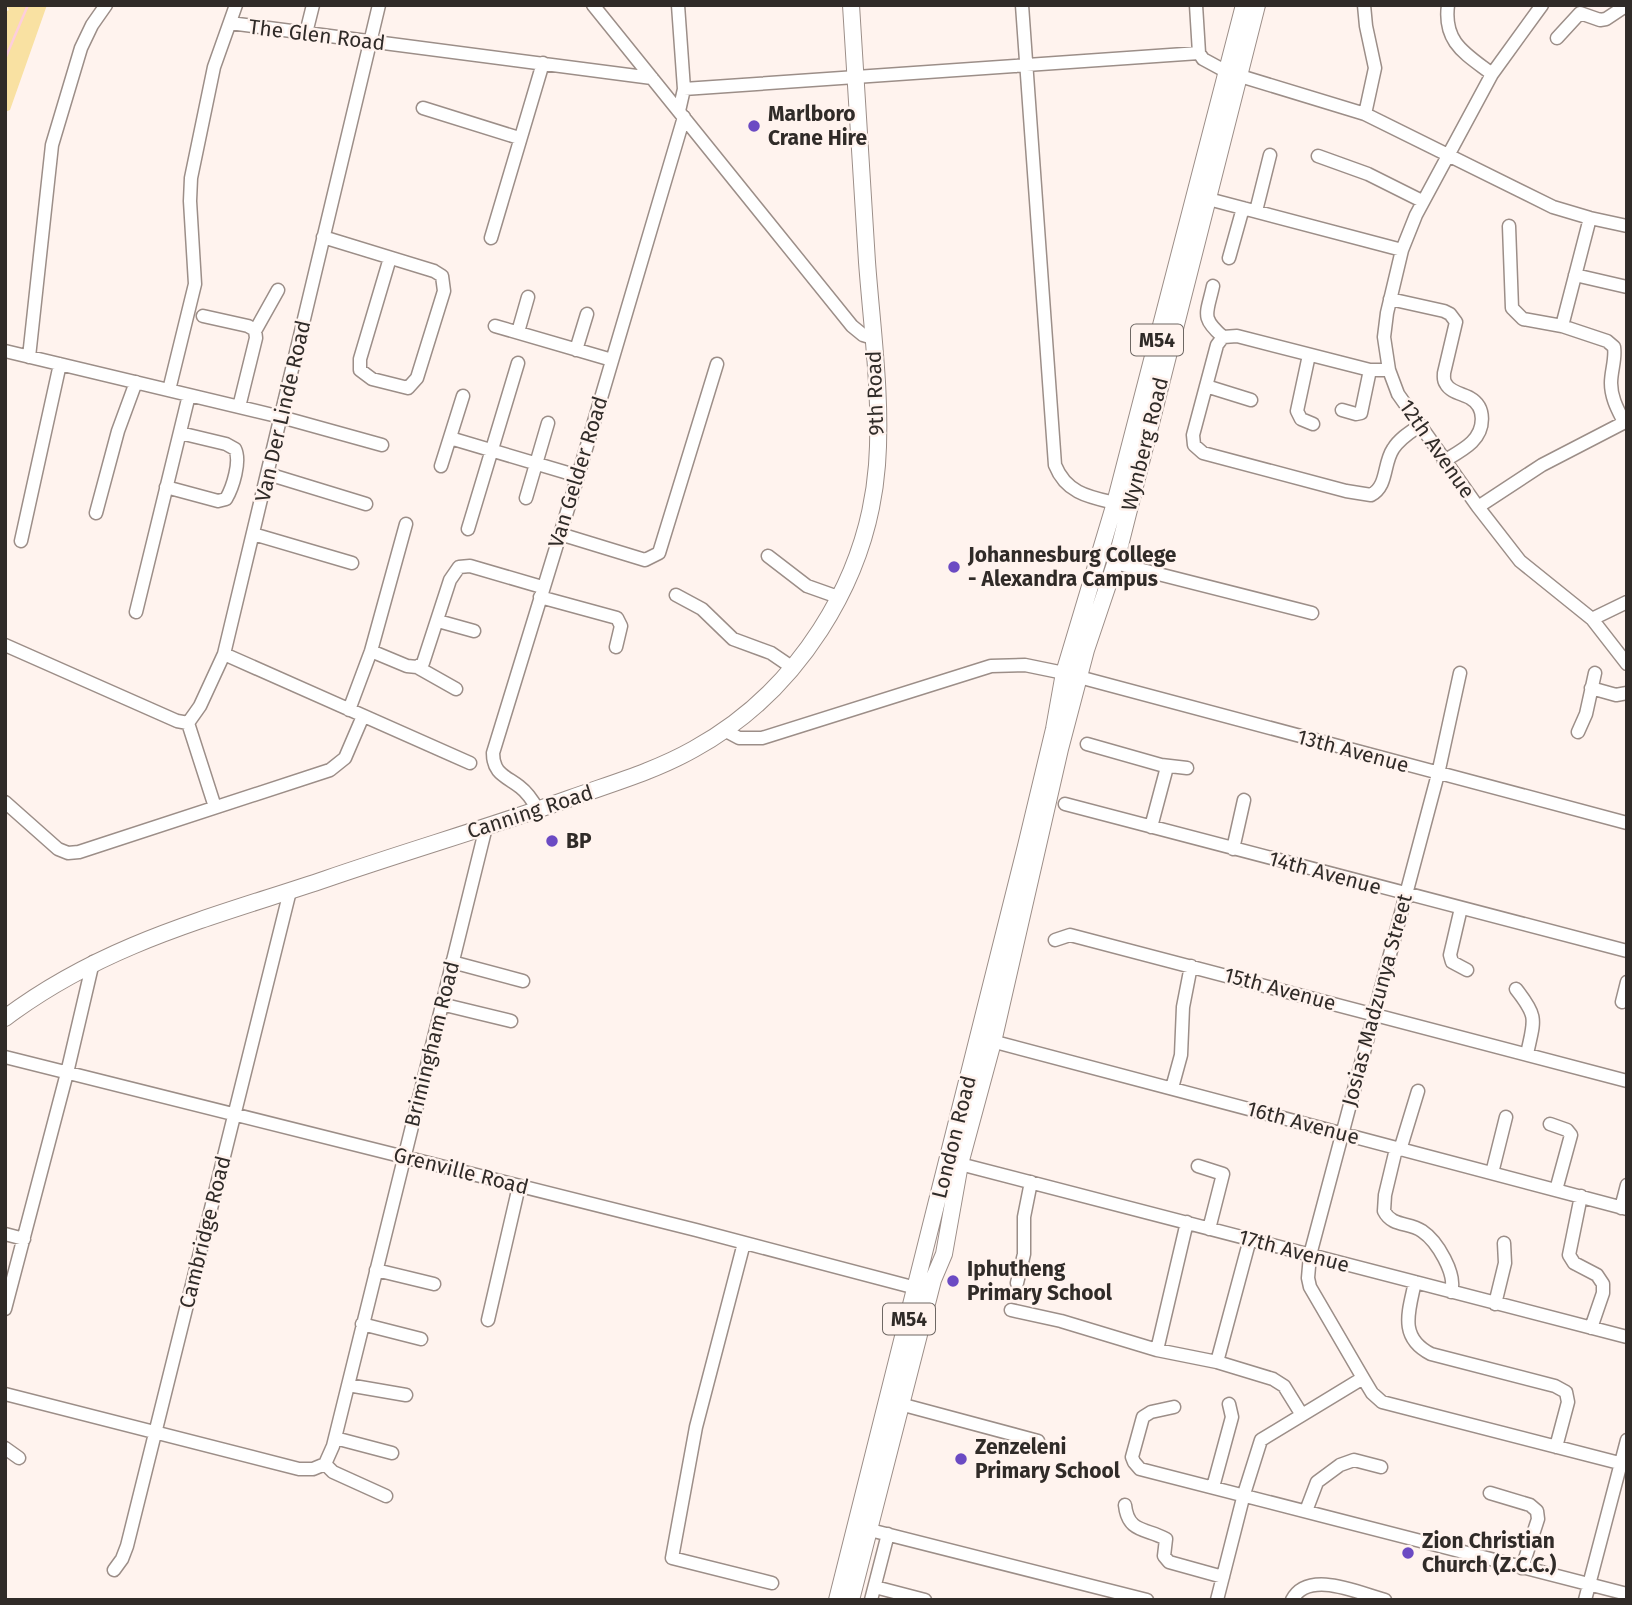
<svg xmlns="http://www.w3.org/2000/svg" width="1632" height="1605" viewBox="0 0 1632 1605" font-family="'Fira Sans',sans-serif">
<style>
.green{fill:#f9e1a2}
.lines{fill:none;stroke-linecap:round;stroke-linejoin:round}
.stream{stroke:#fdcedc;stroke-width:2.5}
.minor-casing{stroke:#9c8e88;stroke-width:15}
.major-casing{stroke:#9c8e88;stroke-width:18}
.minor{stroke:#fff;stroke-width:12}
.major{stroke:#fff;stroke-width:16}
.poi-dot{fill:#6b4ac3;stroke:#fff3ee;stroke-width:2.5}
.labels{text-anchor:middle;dominant-baseline:central;stroke-width:5;stroke-linejoin:round;paint-order:stroke}
.shield{fill:#fff3ee;stroke:#6e6763;stroke-width:2}
.shield-label{font-size:19px;font-weight:bold;fill:#302b28}
.street-label{font-size:21px;fill:#302b28;stroke:#fff3ee}
.poi-label{font-size:21px;font-weight:bold;fill:#302b28;stroke:#fff3ee;text-anchor:start}
</style>
<rect width="100%" height="100%" fill="#fff3ee"/>
<!-- green -->
<path class="green" d="M6,5H47L10,110L5,112V12L9,10Z"/>
<g class="lines">
<!-- stream -->
<path class="stream" d="M5,59L28,5"/>
<!-- minor casing -->
<g class="minor-casing">
<path id="minor" d="M593,5L852,326L863,335L873,338
M678,5L684,89L679,111
M1022,5L1055,465C1066,493 1089,497 1115,503
M1196,5L1199,53L1203,59L1227,72L1365,114L1553,207L1590,218L1627,226
M1364,5L1366,26L1375,68L1365,114
M1448,5C1443,43 1466,54 1492,74
M1542,5L1492,74L1416,215L1402,250L1387,313L1384,337L1389,370L1398,394L1478,507L1520,561L1592,619L1627,664
M230,23L652,78
M306,33L313,5
M1557,38L1580,13L1600,20L1606,19L1627,5
M684,89L1199,53
M423,108L519,138
M1318,156L1368,174L1422,201
M1216,201L1402,250
M1256,211L1270,155
M1590,218L1562,326L1607,341L1614,347C1616,359 1611,371 1611,383C1611,398 1618,410 1624,422
M1509,226L1512,308L1523,319L1562,326
M323,237L434,271L442,276L444,291L417,378L408,388L372,379L360,370V359L390,258
M491,238L543,63
M1229,258L1243,208
M1575,275L1627,287
M1213,286C1207,314 1200,317 1223,337
M1390,299L1444,311L1450,314L1456,322L1444,373C1444,378 1443,380 1446,384C1450,392 1463,394 1470,398C1486,407 1485,429 1472,442C1465,449 1454,455 1444,461
M203,316L248,326L255,330L256,338L239,407
M495,326L612,360
M255,331L278,290
M518,332L528,297
M1223,337L1217,345L1193,435L1194,445L1203,453L1346,491L1371,495C1388,486 1383,464 1393,449C1399,439 1410,432 1419,426
M1223,337L1237,336L1370,370H1389
M576,350L587,314
M5,351L281,417L382,445
M1309,355L1297,411L1301,419L1313,424
M29,357L52,145L81,48L92,25L106,5
M1206,386L1251,400
M169,390L195,284L190,201L191,178L214,67L236,5
M1342,410L1356,414L1361,413L1370,370
M450,438L578,476
M441,466L463,396
M268,474L366,504
M166,487L218,501L226,499C233,487 241,461 235,449L226,444L180,433
M526,498L548,423
M1478,507L1542,465L1627,421
M96,513L118,431L136,382
M468,529L518,363
M253,534L352,563
M560,534L645,560L659,553L717,364
M21,541L60,364
M768,556L807,586L838,597
M1115,563L1312,613
M676,595L702,609L733,639L771,653L793,668
M540,597L617,618L621,626L616,647
M136,612L189,395
M1592,619L1627,602
M438,621L474,631
M5,645L177,721L188,723
M371,651L407,666L417,667L423,663L450,580L459,567L470,566L542,587
M224,654L470,763
M417,667L456,689
M1460,673L1438,774L1310,1255L1308,1278L1310,1287L1363,1378L1372,1393L1382,1402L1627,1465
M1591,688L1616,695L1627,693
M349,710L371,651L406,524
M724,730L739,738H762L991,666L1025,665L1064,673L1627,823
M1578,732L1586,714L1595,673
M1087,744L1161,765L1187,768
M5,802L58,849L68,853L79,852L330,770L345,758L363,716
M1065,804L1627,951
M215,807L188,723L200,706L224,654L379,5
M538,810C533,801 528,793 520,787C506,776 493,774 493,753L578,476L684,117
M1151,827L1167,767
M1233,849L1244,800
M1461,908L1450,955L1452,962L1467,970
M1055,940L1070,935L1627,1081
M452,962L523,981
M1516,989C1539,1018 1534,1020 1527,1054
M1622,1002L1627,982
M441,1004L511,1021
M984,1039L1627,1209
M5,1057L696,1230L916,1288
M1172,1088L1181,1055L1183,1007L1191,966
M1550,1124L1567,1130L1571,1135L1556,1190
M1396,1149L1385,1195L1384,1211C1392,1227 1409,1222 1422,1231C1437,1241 1457,1274 1451,1292
M1400,1150L1418,1091
M960,1164L1627,1337
M1198,1166L1223,1174L1209,1229
M1492,1173L1506,1117
M1581,1196L1569,1255L1574,1263L1597,1275L1603,1284V1293L1591,1328
M1621,1208L1627,1185
M5,1234L24,1239
M744,1243L696,1427L672,1558L772,1583
M376,1270L434,1284
M1415,1282C1409,1311 1398,1337 1431,1354L1555,1386L1566,1392L1568,1402L1556,1447
M1017,1283L1024,1254V1217L1031,1182
M1495,1304L1505,1263L1504,1243
M5,1309L67,1073L93,962
M1011,1310L1061,1321L1157,1350L1217,1362L1273,1379L1284,1386L1302,1415
M488,1320L519,1186
M362,1324L421,1339
M1157,1350L1187,1222
M1217,1362L1250,1239
M348,1385L406,1395
M5,1394L299,1469H313L325,1464
M900,1404L1038,1441
M1174,1407L1151,1412L1143,1417L1132,1457L1134,1462L1140,1469L1627,1594
M335,1438L392,1453
M5,1448L19,1458
M325,1464L333,1446L486,827
M325,1464L333,1472L386,1496
M1213,1487L1232,1417L1229,1404
M1490,1493L1530,1505L1537,1511L1538,1519L1522,1568
M1125,1505C1128,1533 1146,1528 1166,1539L1164,1556L1169,1562L1223,1577
M1306,1511L1317,1482L1340,1465L1354,1460L1381,1467
M862,1528L1147,1600
M114,1570L122,1559L127,1546L290,891
M875,1587L925,1600
M871,1600L888,1534
M1217,1600L1244,1494L1261,1440L1363,1378
M1292,1600C1308,1569 1359,1593 1385,1600
M1585,1600L1627,1440"/>
</g>
<!-- major casing -->
<g class="major-casing">
<path id="major" d="M5,1018C105,943 210,918 326,879C407,851 490,827 571,798C613,783 655,771 694,749C796,693 868,582 877,465C882,398 872,329 867,262C861,177 857,91 851,5
M837,1600L1026,846L1054,729L1064,673L1115,503L1244,5
M851,1600L933,1280L944,1254L960,1164L993,1042L1060,749L1086,650L1116,561L1257,5"/>
</g>
<!-- minor -->
<use href="#minor" class="minor"/>
<!-- major -->
<use href="#major" class="major"/>
</g>
<!-- markers -->
<g class="poi-dot">
<circle cx="754" cy="126" r="7"/>
<circle cx="954" cy="567" r="7"/>
<circle cx="552" cy="841" r="7"/>
<circle cx="953" cy="1281" r="7"/>
<circle cx="961" cy="1459" r="7"/>
<circle cx="1408" cy="1553" r="7"/>
</g>
<g class="labels">
<!-- shield labels -->
<g class="shield">
<rect x="1131" y="324.5" width="52" height="31" rx="5"/>
<rect x="883" y="1303.5" width="52" height="31" rx="5"/>
</g>
<g class="shield-label">
<text x="1157" y="340">M54</text>
<text x="909" y="1319">M54</text>
</g>
<!-- street labels -->
<g class="street-label">
<text transform="translate(317 35) rotate(7)">The Glen Road</text>
<text transform="translate(875 393) rotate(-92)">9th Road</text>
<text transform="translate(283 411) rotate(-77)">Van Der Linde Road</text>
<text transform="translate(1145 444) rotate(-76)">Wynberg Road</text>
<text transform="translate(1437 449) rotate(55)">12th Avenue</text>
<text transform="translate(578 472) rotate(-73)">Van Gelder Road</text>
<text transform="translate(1353 751) rotate(15)">13th Avenue</text>
<text transform="translate(530 812) rotate(-18)">Canning Road</text>
<text transform="translate(1325 873) rotate(15)">14th Avenue</text>
<text transform="translate(1280 989) rotate(15)">15th Avenue</text>
<text transform="translate(1377 1000) rotate(-75)">Josias Madzunya Street</text>
<text transform="translate(432 1044) rotate(-76)">Brimingham Road</text>
<text transform="translate(1303 1123) rotate(15)">16th Avenue</text>
<text transform="translate(954 1137) rotate(-76)">London Road</text>
<text transform="translate(461 1171) rotate(14)">Grenville Road</text>
<text transform="translate(205 1232) rotate(-76)">Cambridge Road</text>
<text transform="translate(1294 1251) rotate(15)">17th Avenue</text>
</g>
<!-- poi labels -->
<g class="poi-label">
<text x="768" y="114">Marlboro<tspan x="768" dy="24">Crane Hire</tspan></text>
<text x="968" y="555">Johannesburg College<tspan x="968" dy="24">- Alexandra Campus</tspan></text>
<text x="566" y="841">BP</text>
<text x="967" y="1269">Iphutheng<tspan x="967" dy="24">Primary School</tspan></text>
<text x="975" y="1447">Zenzeleni<tspan x="975" dy="24">Primary School</tspan></text>
<text x="1422" y="1541">Zion Christian<tspan x="1422" dy="24">Church (Z.C.C.)</tspan></text>
</g>
</g>
<!-- border -->
<rect width="1632" height="1605" fill="none" stroke="#302b28" stroke-width="14"/>
</svg>
